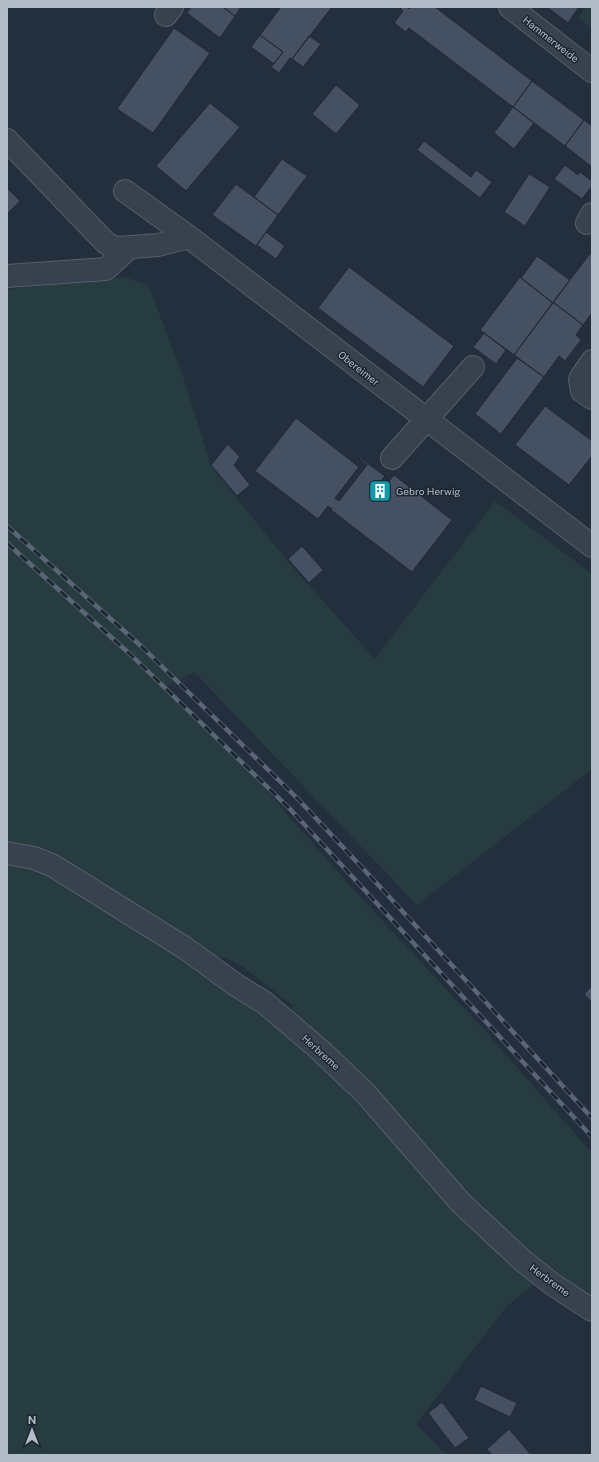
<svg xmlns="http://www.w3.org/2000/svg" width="599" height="1462" viewBox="0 0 599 1462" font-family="'Public Sans',sans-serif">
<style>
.green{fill:#263c3f}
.building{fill:#455162;stroke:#1f2835}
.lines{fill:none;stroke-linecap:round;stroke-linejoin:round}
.minor-casing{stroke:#565f6c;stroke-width:24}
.minor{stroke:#38414e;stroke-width:22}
.rail-casing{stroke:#5a6575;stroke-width:4.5}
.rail{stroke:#1d2633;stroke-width:3;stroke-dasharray:9;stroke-linecap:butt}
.labels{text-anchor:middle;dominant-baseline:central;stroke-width:3;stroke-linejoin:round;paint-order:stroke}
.street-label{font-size:10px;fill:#b4bcc9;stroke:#1d2633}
.poi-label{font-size:10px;fill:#b4bcc9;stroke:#1d2633;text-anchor:start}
</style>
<rect width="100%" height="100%" fill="#242f3e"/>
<!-- green -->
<path class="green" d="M586,7H592V28L578,18Z
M125,277L148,285L181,370L211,466L289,563L375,659L495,501L592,574V769L417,905L194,672L166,686L238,758L353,889L488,1034L592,1153V1298L573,1285L511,1237L457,1184L290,1012L293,1006L243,967L226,958L214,957L180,933L51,850L7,841V289Z
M7,847L191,962L291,1036L332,1076L464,1220L537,1282L507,1306L416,1424L446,1455H7Z"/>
<!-- building -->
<path class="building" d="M191,7H223L235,16L220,38L187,13Z
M223,7H241L235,16Z
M281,7H332L292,59L290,58L279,73L271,67L283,52L260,35Z
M399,7H407L409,9L410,7H435L532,81L513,107L409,28L406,32L394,23L403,11Z
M547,7H579L568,23Z
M174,28L210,53L153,133L117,109Z
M260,35L283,52L274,64L251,47Z
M309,36L321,44L303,67L292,59Z
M532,81L584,120L565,146L513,107Z
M336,85L360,105L336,134L312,114Z
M210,103L240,127L186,191L156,166Z
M513,107L534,123L514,149L494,133Z
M584,120L592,126V167L565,146Z
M424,141L471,177L476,170L492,182L480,198L417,150Z
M282,159L307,176L278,215L254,197Z
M565,165L578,175L580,172L592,181V186L582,199L554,179Z
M529,174L550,187L525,226L504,212Z
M236,184L278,215L256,246L212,215Z
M7,188L20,201L7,214Z
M266,232L285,246L276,259L257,245Z
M592,251V313L583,325L553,302Z
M537,256L570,280L553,303L521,278Z
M349,267L454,346L423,387L318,308Z
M520,277L553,303L514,355L480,330Z
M553,302L583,325L576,335L581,340L565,361L559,356L544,377L514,355Z
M484,333L506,350L496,364L473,347Z
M517,358L544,377L501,434L475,414Z
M545,406L592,441V456L569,485L515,445Z
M296,418L359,467L335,498L339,501L367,465L359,459L360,458L385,476L381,481L386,485L394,475L452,520L412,572L331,510L332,509L328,506L318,519L255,471Z
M228,444L240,457L234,465L250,485L237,496L211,465Z
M302,546L323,570L309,583L288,559Z
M592,986V1003L584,994Z
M481,1386L517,1403L510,1417L474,1400Z
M442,1402L469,1438L455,1448L428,1413Z
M509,1429L516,1437L531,1455H492L487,1449Z"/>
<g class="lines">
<!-- minor casing -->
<g class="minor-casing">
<path id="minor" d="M510,7L592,71
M166,15L172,7
M7,140L106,243L113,247L118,248L158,245L189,237
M125,191L189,237L592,546
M587,223L592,214
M7,276L106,269L130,247
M592,361L580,379L582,391L592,398
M392,458L473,367
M7,853L34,858L52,865L185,948L236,985L265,1003L320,1050L365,1093L461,1203L522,1260L552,1284L592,1310"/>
</g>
<!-- minor -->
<use href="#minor" class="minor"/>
<!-- rail casing -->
<g class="rail-casing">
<path id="rail" d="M7,526L141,646L297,798L382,889L592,1118
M7,543L132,656L289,808L592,1137"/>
</g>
<!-- rail -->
<use href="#rail" class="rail"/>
</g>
<!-- icons -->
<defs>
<g id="building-square" transform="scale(1.15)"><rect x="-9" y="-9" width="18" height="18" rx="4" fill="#0f9aa8" stroke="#1d2633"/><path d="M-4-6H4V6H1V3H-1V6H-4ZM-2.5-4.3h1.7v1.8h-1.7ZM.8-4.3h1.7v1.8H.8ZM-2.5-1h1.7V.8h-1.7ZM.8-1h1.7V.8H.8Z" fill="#fff"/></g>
</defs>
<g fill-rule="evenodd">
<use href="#building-square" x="380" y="491"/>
</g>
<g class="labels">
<!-- street labels -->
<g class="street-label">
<text transform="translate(551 39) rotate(38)">Hammerweide</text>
<text transform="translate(359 368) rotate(38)">Obereimer</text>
<text transform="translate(321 1052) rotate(42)">Herbreme</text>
<text transform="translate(550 1280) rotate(36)">Herbreme</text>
</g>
<!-- poi labels -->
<g class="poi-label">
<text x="396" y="491">Gebro Herwig</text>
</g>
</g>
<!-- border -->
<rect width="599" height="1462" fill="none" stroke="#b4bcc9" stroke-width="16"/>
<!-- north arrow -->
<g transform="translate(32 1430)" stroke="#1d2633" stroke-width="3" paint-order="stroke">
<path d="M0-3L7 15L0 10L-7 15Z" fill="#b4bcc9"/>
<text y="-6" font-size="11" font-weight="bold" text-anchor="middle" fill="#b4bcc9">N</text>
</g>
</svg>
